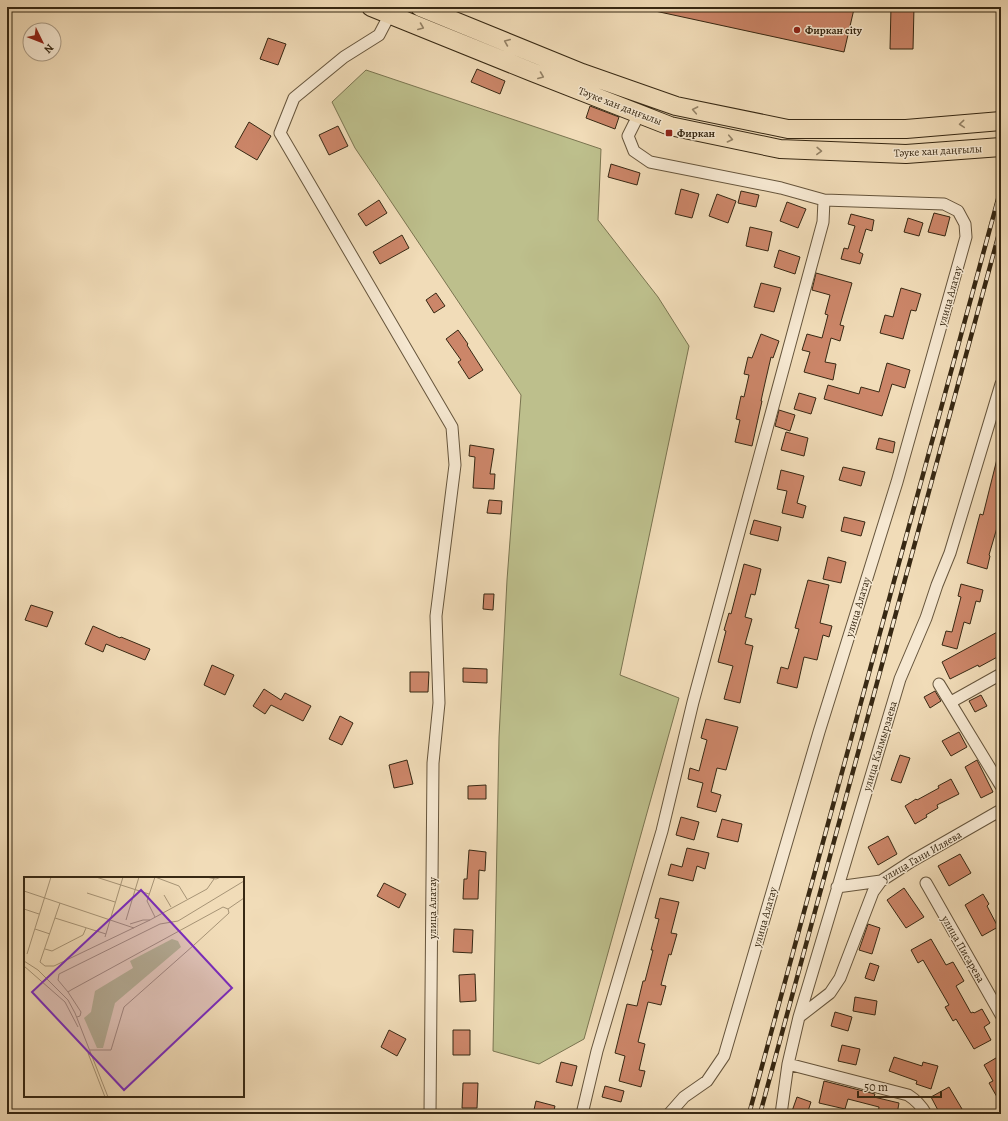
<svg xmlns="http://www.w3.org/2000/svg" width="1008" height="1121" viewBox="0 0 1008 1121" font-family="Alegreya,serif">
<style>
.green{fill:#bdbf8c;stroke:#7a7450}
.building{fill:#cc8669;stroke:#372813}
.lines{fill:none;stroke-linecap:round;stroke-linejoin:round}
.street-casing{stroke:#66553c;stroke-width:13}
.primary-casing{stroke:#372813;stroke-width:20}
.street{stroke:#f6e8d1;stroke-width:11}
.primary{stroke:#f1dcb8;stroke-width:18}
.rail-casing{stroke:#372813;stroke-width:4.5}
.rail{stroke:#f6e8d1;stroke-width:3;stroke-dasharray:9;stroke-linecap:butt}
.oneway{stroke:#948266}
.poi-dot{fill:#8f2418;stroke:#f6e8d1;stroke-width:1.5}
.labels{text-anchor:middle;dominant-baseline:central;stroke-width:3;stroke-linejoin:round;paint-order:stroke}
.poi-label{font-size:11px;font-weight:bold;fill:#372813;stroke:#f6e8d1;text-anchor:start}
.street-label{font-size:11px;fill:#372813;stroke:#f6e8d1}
.inset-road{fill:none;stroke:#a79476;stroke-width:1}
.view{fill:#7b2cbf;fill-opacity:0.15;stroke:#7b2cbf;stroke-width:2}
.inset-edge{fill:none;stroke:#372813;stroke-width:2}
</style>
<rect width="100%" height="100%" fill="#f1dcb8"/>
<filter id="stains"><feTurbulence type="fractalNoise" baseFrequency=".005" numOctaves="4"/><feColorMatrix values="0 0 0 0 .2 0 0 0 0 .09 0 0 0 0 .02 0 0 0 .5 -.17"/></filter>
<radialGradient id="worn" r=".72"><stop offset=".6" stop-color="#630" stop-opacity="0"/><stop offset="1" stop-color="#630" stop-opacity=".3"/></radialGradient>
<!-- green -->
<path class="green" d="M366,70L601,149L598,220L658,297L689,346L620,675L679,698L584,1039L539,1064L493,1051L499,737L507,580L521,395L355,148L332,102Z"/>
<!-- building -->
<path class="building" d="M656,7H845L854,9L844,52L655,11Z
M891,7H914L913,49H890Z
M268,38L286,44L278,65L260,59Z
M477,69L505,81L500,94L471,82Z
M590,106L619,117L615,129L586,118Z
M249,122L271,136L257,160L235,147Z
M338,126L348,146L329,155L319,135Z
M611,164L640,173L637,185L608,177Z
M681,189L699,194L692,218L675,214Z
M741,191L759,195L756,207L738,203Z
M717,194L736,201L728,223L709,216Z
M379,200L387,213L366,226L358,214Z
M787,202L806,209L798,228L780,221Z
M934,213L950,217L945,236L928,232Z
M851,214L874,220L872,231L866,229L859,252L863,254L860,264L841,259L844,248L848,249L855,226L848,224Z
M908,218L923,223L919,236L904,232Z
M750,227L772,232L768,251L746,246Z
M402,235L409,248L380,264L373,252Z
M779,250L800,257L795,274L774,267Z
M816,273L852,283L840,325L844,326L840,341L831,338L825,362L836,364L833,380L804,372L810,352L802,350L807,334L822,338L828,315L825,314L830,295L812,290Z
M761,283L781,288L774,312L754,307Z
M901,288L921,294L916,311L911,310L903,339L880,333L885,315L893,317Z
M436,293L445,306L434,313L426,300Z
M458,330L468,344L467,345L483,370L469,379L458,362L461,360L446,339Z
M761,334L779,341L773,358L771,357L765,383L761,401H762L752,446L735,442L740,420L736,419L741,396L744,397L749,375L744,374L748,357L752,358Z
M887,363L910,370L905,388L892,384L882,416L824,399L828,385L859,394L861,387L879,392Z
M799,393L816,398L811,414L794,409Z
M779,410L795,415L790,431L775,426Z
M786,432L808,438L804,456L781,450Z
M879,438L895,442L893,453L876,449Z
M470,445L494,449L490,474H495L494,489L473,488L475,457L469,456Z
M998,455H1001V514L989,555L990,556L987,569L967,563L980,514L983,515Z
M843,467L865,472L861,486L839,480Z
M781,470L804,476L797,503L806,506L803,518L782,513L787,491L777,489Z
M489,500L502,501L501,514L487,513Z
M844,517L865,522L861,536L841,531Z
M754,520L781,527L778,541L750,534Z
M828,557L846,562L841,583L823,579Z
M744,564L761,569L755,595L751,594L745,617L752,619L745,644L753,646L740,703L724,699L733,666L718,662L726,631L724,630L729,613L731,614Z
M808,580L829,585L820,623L832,626L829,637L823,635L817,660L804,657L797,688L777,683L781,667L788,669L799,629L795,628Z
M961,584L983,590L980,602L976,601L970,624L964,622L957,649L942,645L946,631L952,632L961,597L958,596Z
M484,594H494L493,610L483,609Z
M31,605L53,612L47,627L25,620Z
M93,626L120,638L121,637L150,649L145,660L106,644L103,652L85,644Z
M1001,630V655L979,667L978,665L950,679L942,662Z
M212,665L234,675L225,695L204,685Z
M463,668L487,669V683L463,682Z
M410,672H429L428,692H410Z
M264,689L281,700L285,693L311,706L303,721L271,705L265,714L253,706Z
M935,691L941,701L930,708L924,697Z
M981,695L987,706L975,712L969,701Z
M340,716L353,723L342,745L329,739Z
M706,719L738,727L726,770L717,768L711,792L721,795L716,812L697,807L703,783L688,779L690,768L699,771L707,740L701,738Z
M959,732L967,747L951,756L942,741Z
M900,755L910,758L901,783L891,780Z
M407,760L413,784L394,788L389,765Z
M977,760L993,792L981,798L965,767Z
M951,779L959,794L937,805L938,808L926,815L927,817L915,824L905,806L916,799L917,800L939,788L938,786Z
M486,785V799H468V786Z
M681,817L699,822L694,840L676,835Z
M722,819L742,824L738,842L717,837Z
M888,836L897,854L878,865L868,847Z
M687,848L709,853L705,869L697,866L693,881L668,875L671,864L682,867Z
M469,850L486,852L485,871L479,870L478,899H463L464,879H467Z
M960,854L971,873L949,886L938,866Z
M384,883L406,894L399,908L377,896Z
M904,888L924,917L906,928L887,900Z
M983,894L989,904L987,906L998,927L982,936L965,905Z
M660,898L679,902L671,933L677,934L671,955L669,954L661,985L666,986L661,1005L648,1002L638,1042L645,1044L639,1070L645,1071L641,1087L619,1081L625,1056L615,1053L627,1004L637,1006L643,981H645L653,950H651L659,919L655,918Z
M868,924L880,928L872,954L859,950Z
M454,929L473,930L472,953L453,952Z
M931,939L946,965L953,962L964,981L956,986L971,1013L973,1012L974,1013L982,1009L990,1023L984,1027L991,1040L974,1049L956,1019L953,1021L945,1007L949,1005L923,960L918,963L911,950Z
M870,963L879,966L874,981L865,978Z
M475,974L476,1001L460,1002L459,975Z
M855,997L877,1001L875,1015L853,1011Z
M835,1012L852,1017L848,1031L831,1026Z
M389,1030L406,1039L397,1056L381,1047Z
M453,1030H470V1055H453Z
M842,1045L860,1049L856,1065L838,1061Z
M1001,1055V1104L989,1083L993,1081L984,1065Z
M894,1057L922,1066L923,1062L938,1066L931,1089L916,1084L917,1081L889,1071Z
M561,1062L577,1066L572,1086L556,1082Z
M824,1081L875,1094L874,1097L899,1103L897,1114H878L879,1107L848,1099L845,1109L819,1103Z
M463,1083H478L477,1108H462Z
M605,1086L624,1091L621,1102L602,1097Z
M949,1087L965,1114H940L931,1097Z
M797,1097L811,1102L807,1114H791Z
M536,1101L555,1106L553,1114H533Z"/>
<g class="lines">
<!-- street casing -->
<g class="street-casing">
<path id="street" d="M390,14L379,35L344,57L294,98L280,133L452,427L455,465L436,616L439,703L433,763L430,1114
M939,684L1001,786
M951,702L1001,674
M926,883L1001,1015
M837,887L881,881L912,861L1001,810
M799,1017L830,993L840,978L873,892L881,881
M788,1064L908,1095C916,1100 921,1105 926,1114
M582,1114L597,1051L662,831L693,702L823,222L824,200L781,188L650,162L634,151L628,136L639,114
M669,1114L684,1097L707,1081L724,1056L819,732L897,482L966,237L965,224L958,211L944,204L824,200
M781,1114L788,1064L799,1017L900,679L926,618L937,585L950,553L1001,384"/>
</g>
<!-- primary casing -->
<g class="primary-casing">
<path id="primary" d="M371,7L532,72L670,126L780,149L906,154L1001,147
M420,7L582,73L676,106L788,129H906L1001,121"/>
</g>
<!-- street -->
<use href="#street" class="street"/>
<!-- primary -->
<use href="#primary" class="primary"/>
<!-- rail casing -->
<g class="rail-casing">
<path id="rail" d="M749,1114L1001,188
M760,1114L1001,226"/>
</g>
<!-- rail -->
<use href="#rail" class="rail"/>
</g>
<!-- one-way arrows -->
<defs><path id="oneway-chevron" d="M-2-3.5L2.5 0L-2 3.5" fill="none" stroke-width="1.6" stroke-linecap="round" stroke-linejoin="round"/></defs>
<g class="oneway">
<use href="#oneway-chevron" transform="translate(421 27) rotate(22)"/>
<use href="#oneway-chevron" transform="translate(507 42) rotate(-157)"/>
<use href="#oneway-chevron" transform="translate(541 76) rotate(22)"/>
<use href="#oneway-chevron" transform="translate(695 110) rotate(-169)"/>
<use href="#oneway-chevron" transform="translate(962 124) rotate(175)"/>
<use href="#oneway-chevron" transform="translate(730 139) rotate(12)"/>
<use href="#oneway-chevron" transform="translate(819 151) rotate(2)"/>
</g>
<!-- markers -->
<g class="poi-dot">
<circle cx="797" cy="30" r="4"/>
<rect x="665" y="129" width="8" height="8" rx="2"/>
</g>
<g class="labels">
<!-- poi labels -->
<g class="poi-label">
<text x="805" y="30">Фиркан city</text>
<text x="677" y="133">Фиркан</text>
</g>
<!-- street labels -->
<g class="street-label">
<text transform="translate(620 106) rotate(21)">Тәуке хан даңғылы</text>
<text transform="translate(938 151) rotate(-3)">Тәуке хан даңғылы</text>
<text transform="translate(950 296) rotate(-74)">улица Алатау</text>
<text transform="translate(858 607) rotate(-73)">улица Алатау</text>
<text transform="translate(880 746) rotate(-73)">улица Калмырзаева</text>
<text transform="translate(922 856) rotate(-30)">улица Гани Иляева</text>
<text transform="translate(432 908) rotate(-90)">улица Алатау</text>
<text transform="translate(765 917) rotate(-74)">улица Алатау</text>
<text transform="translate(963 949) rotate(60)">улица Писарева</text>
</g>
</g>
<!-- overview -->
<g transform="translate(24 877)">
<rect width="220" height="220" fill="#f1dcb8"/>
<path d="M148,62L154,64L157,70L91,126L79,171H73L60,141L67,135L71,114L109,91L106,84Z" fill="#bdbf8c"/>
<path class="inset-road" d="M72,0L125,17M131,0L123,24L131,40M131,0L155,9L163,22M182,0L192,2L197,0M0,14L110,51M63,16L91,25M140,18L147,30M36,26L16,85L21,89H30L126,43L183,12L190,2M0,32L15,37M31,41L82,57M102,43L115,0M106,47L119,43H126M11,52L26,57M81,60L99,0M21,72L28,74L59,58L62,51M3,77L27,0M0,84L14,93L44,123L51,136L84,220M0,89L41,125L54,150M44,115L34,103L35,97L136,47L154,44L220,4M53,140L56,139L57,135L44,115L47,113L199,30L204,32M66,173H87L100,130L170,68L205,36L204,32L220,21M64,176L81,220"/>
<path class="view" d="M117,13L208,111L100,213L8,115Z"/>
<rect width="220" height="220" class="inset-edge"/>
</g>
<!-- margin -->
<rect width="1008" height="1121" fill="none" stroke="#f1dcb8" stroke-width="24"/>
<rect x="8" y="8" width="992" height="1105" fill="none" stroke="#372813" stroke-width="2"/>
<rect x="12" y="12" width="984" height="1097" fill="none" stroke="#372813"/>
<!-- north arrow -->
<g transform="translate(42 42) rotate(133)"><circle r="19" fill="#f6e8d1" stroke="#aa9b85"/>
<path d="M0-3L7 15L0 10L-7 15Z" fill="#8f2418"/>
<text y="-6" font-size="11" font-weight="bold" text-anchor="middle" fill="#372813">N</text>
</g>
<!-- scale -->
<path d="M858 1091v6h83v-6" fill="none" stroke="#372813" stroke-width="2"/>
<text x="864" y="1091" font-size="12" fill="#372813" stroke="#f6e8d1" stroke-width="3" paint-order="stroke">50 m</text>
<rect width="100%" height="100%" filter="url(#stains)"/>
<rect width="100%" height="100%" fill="url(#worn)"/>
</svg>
